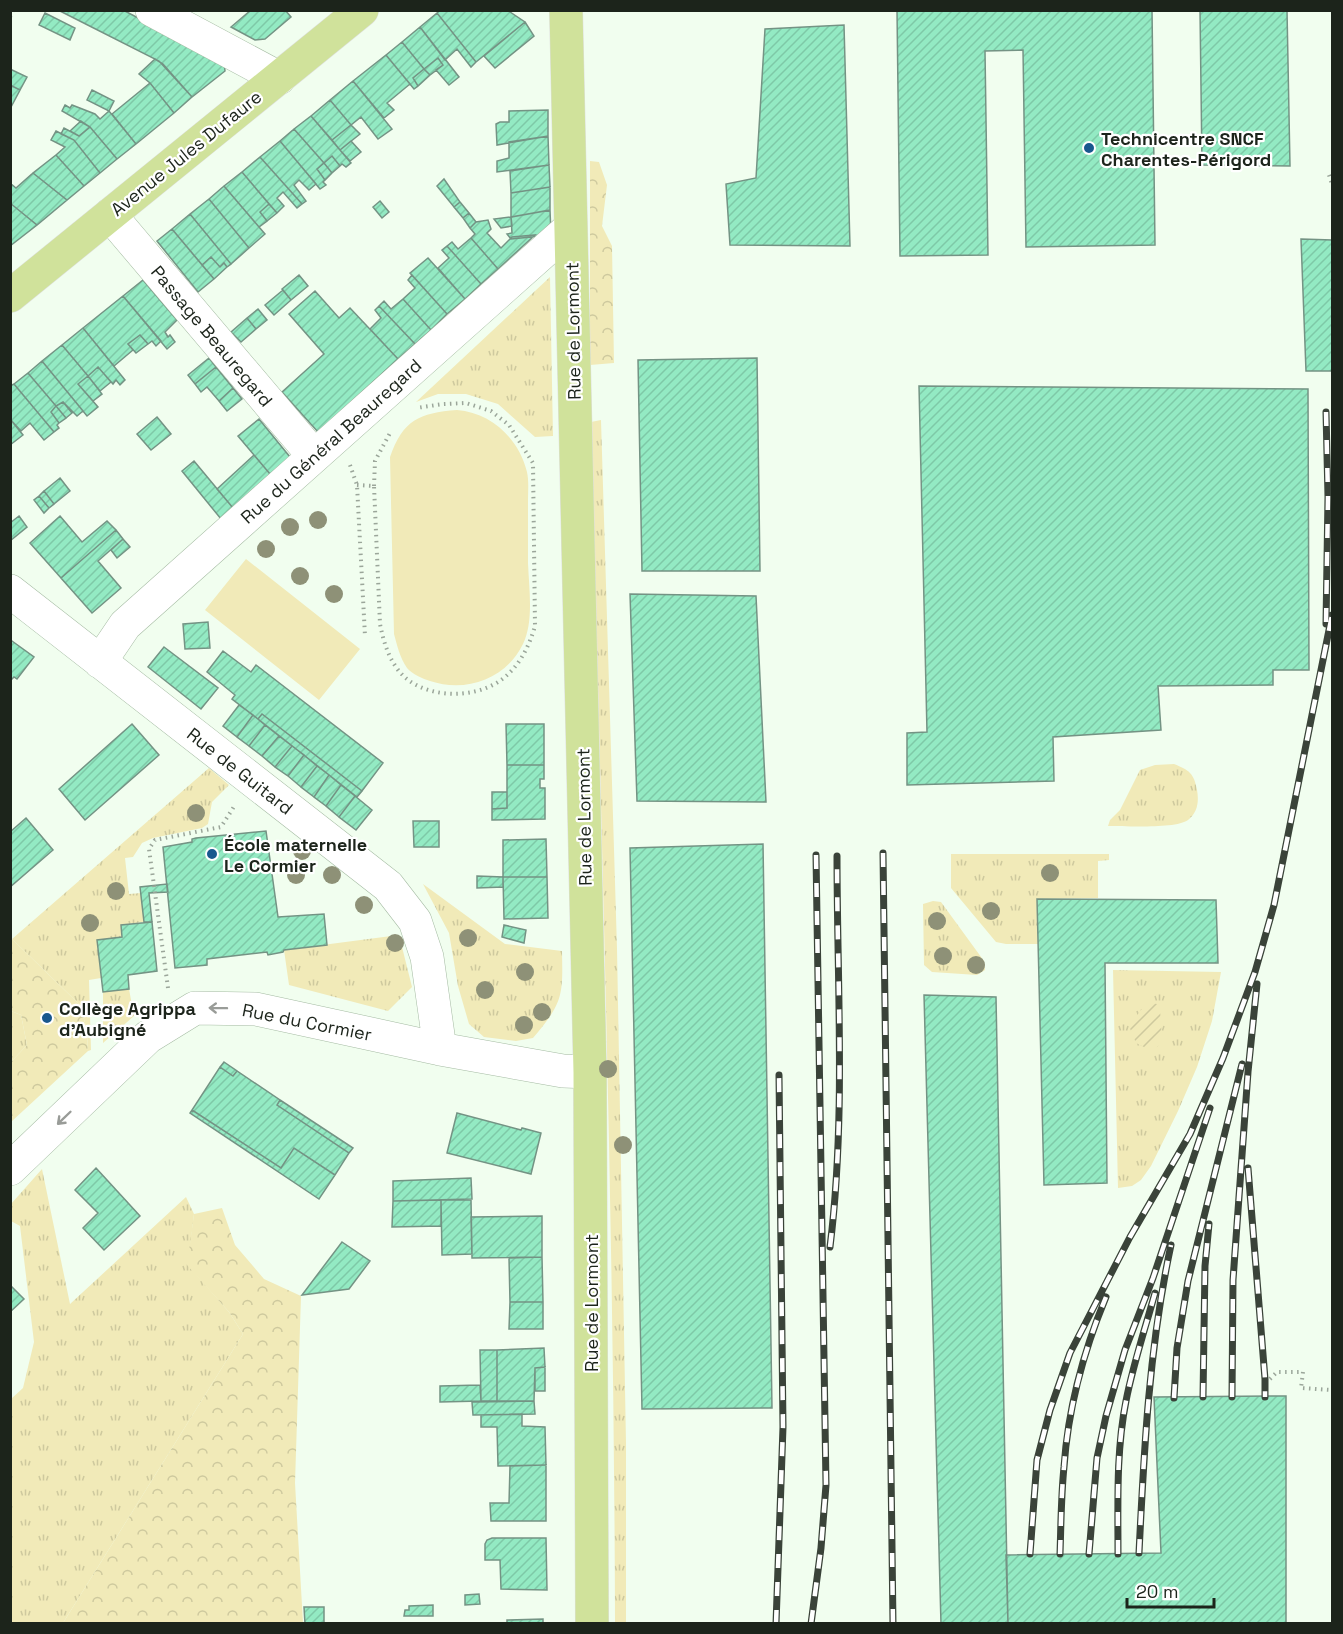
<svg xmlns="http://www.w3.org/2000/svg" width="1343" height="1634" viewBox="0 0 1343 1634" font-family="'Space Grotesk',sans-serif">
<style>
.grass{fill:url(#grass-tufts)}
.forest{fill:url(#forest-crowns)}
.garden{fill:url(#garden-furrows)}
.pitch{fill:#f1eab8}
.building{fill:url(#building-hatch);stroke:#749384;stroke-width:1.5}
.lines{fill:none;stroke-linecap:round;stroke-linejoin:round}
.minor-casing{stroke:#a5bba3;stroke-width:34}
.major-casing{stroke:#dfe0df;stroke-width:34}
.path{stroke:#9ba69a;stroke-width:4;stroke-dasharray:1.5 4.5;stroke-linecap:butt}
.minor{stroke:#fff;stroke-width:33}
.major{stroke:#d0e29b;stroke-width:33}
.rail-casing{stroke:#3a4339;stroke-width:7}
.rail{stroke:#fff;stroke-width:4.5;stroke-dasharray:14;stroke-linecap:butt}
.tree{fill:#8e9177}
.oneway{stroke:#999c98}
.poi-dot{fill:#19588e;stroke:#fff;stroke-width:2}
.labels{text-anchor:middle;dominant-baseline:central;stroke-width:4.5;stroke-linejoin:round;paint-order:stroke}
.poi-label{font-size:18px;font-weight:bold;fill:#1c241b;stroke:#fff;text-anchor:start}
.street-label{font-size:18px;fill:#1c241b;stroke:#fff}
</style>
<defs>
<pattern id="grass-tufts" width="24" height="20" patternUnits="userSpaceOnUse" patternTransform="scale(1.5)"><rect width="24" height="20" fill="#f1eab8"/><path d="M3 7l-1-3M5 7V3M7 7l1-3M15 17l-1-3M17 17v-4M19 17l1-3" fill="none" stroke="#cec99e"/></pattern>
<pattern id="forest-crowns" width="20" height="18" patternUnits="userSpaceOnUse" patternTransform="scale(1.5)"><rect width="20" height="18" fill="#f1eab8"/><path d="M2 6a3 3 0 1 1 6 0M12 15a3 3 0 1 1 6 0" fill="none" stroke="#cec99e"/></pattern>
<pattern id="garden-furrows" width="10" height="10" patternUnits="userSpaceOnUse" patternTransform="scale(1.5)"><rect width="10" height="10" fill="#f1eab8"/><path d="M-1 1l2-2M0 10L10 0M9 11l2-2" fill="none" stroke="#cec99e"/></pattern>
<pattern id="building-hatch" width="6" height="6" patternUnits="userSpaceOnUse" patternTransform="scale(1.5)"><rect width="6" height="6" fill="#93eac3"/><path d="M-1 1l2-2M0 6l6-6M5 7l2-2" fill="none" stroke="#7ec9a7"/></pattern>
</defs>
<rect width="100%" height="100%" fill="#f1feef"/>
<!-- grass -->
<path class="grass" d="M550,277L553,436L535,437L498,404L466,394H438L416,402Z
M601,420L617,948L626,1443V1624L615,1623C614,1223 601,822 591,422Z
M1174,764C1189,770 1194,773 1197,790C1199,801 1198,812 1188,820C1176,829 1125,826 1108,826L1110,820L1120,810L1140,770L1155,765Z
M209,768L229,785L212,802L208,824L202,828L153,838L142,843L133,857L125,858L129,894L141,893L144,922L121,925L122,937L97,940L101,978L89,980L91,1050L88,1051L87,1030L80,1005L12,939Z
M951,854H1109V860L1098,861V898L1037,899L1038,944H1006L996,942L951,888Z
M423,884L505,944L562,951C563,996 563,1003 533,1038L516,1041L484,1037L469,1024L458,986L449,933Z
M933,901L941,902L984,961L985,970L977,975L932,972L924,965L923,904Z
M399,935L412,987L388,1011L289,985L284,950Z
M1113,970L1221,972L1212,1021L1197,1067L1178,1111L1151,1166L1141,1180L1132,1186L1118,1188Z
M129,989L134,1016L103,1043V992Z
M11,1011L21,1015L27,1045L11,1062Z
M42,1169L70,1304L186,1197L194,1214L188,1265L229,1312L243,1334L63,1623H11V1399L23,1388L34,1342L20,1226L11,1221V1204Z"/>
<!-- forest -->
<path class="forest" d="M590,161L599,162L607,185L602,226L612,246L614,363L590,365Z
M11,938L80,1005L87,1030L88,1051L11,1122V1062L27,1045L21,1015L11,1011Z
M222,1208L235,1245L264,1279L301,1296L295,1483L303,1623H63L243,1334L229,1312L187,1265L194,1214Z"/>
<!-- garden -->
<path class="garden" d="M1152,1003L1157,1004L1160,1009L1162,1040L1157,1047L1146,1048L1136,1043L1129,1026L1141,1010Z"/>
<!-- pitch -->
<path class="pitch" d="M457,410C492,413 519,439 527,472C529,481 528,491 528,500C528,521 528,542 528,563C529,589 534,621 523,644C506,679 466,693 430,681C423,679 412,674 407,668C400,658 397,645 394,634L390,457C403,420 419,413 457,410Z
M246,559L360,649L319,700L205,610Z"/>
<!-- building -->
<path class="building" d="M58,10H123L224,63L225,71L192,97L159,61Z
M251,10H285L291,17L265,39L255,40L231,27Z
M440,10H507L525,22L476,62L437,13Z
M897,10H1152L1155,245L1026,247L1023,50L985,51L988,255L900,256Z
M1200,10H1287L1290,166L1202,165Z
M45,13L75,28L70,40L39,25Z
M437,13L476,62L471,67L457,49L445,60L420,27Z
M525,22L534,36L495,68L484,56Z
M844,25L850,246L730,245L726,184L756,178L765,29Z
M420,27L459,77L449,85L436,70L443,65L438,58L424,69L402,42Z
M402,42L424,69L413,78L418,86L414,89L386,55Z
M386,55L410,84L387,103L394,110L384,118L353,81Z
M438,58L443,65L430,75L424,69Z
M155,59L163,64L192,97L174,113L150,83L139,74Z
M10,69L27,77L20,90L10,85Z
M424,69L430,75L418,86L413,78Z
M353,81L392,129L378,139L361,117L351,125L330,100Z
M150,83L174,113L136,144L112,114Z
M10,85L20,90L10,109Z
M92,90L114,101L109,111L87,100Z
M330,100L351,125L332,140L311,116Z
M65,105L70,108L72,105L95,114L100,119L109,111L136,144L117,159L90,127L62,111Z
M548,110V136L497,145L496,124L500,122H509V111Z
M311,116L351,163L346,167L342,164L340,166L332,156L324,163L294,129Z
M81,121L90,127L79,136L70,131Z
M351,125L360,134L340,150L332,140Z
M90,127L117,159L100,173L74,140L61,134L64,128L79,136Z
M294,129L324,163L317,169L325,180L323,182L326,185L320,189L280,141Z
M56,131L74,140L100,173L84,186L56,155L65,147L51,140Z
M548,136L549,165L497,172V161L509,158V142Z
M280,141L316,184L309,190L299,180L294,185L306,201L302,204L260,157Z
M351,141L361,152L350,161L340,150Z
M56,155L84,186L67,200L33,173Z
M332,156L340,166L332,173L324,163Z
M260,157L302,204L297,208L283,192L277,198L284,206L277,213L242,172Z
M324,163L332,173L325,180L317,169Z
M549,165L550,187L511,193L510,171Z
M242,172L269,204L260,212L267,221L259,227L224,186Z
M33,173L67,200L37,225L10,203V183L16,188Z
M444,179L460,202L454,207L437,186Z
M224,186L265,234L249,248L209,199Z
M550,187V210L511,217V193Z
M209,199L249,248L231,264L190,214Z
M380,201L389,212L382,218L373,207Z
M460,202L469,213L463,218L454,207Z
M10,203L37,225L10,246Z
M269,204L277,213L267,221L260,212Z
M550,210L551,235L511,239L507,234L512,233L511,217Z
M469,213L476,222L470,228L463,218Z
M190,214L231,264L227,267L224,263L220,267L211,257L202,265L172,229Z
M511,217L512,226L501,228L494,219Z
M488,220L491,229L487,233L501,248L512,237L535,235L498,269L471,238L475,234L470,228L476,222Z
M172,229L214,279L198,292L157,241Z
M471,238L498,269L481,284L447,246L452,242L458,249Z
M1301,239L1332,240V371H1306Z
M447,246L481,284L465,299L438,268L449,258L442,250Z
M211,257L220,267L224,263L227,267L214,279L202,265Z
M428,258L465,299L447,314L410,273Z
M299,275L308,286L291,300L282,289Z
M412,275L447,314L431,330L403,299L415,288L408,280Z
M143,280L177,320L165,332L168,337L170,335L175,342L167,349L123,296Z
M283,290L291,300L274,315L265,305Z
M315,291L339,318L350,308L398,359L318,432L282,392L324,354L289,314Z
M123,296L161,341L156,346L152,341L148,344L140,335L128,344L133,350L114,366L83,328Z
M403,299L431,330L415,344L379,306L384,301L391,309Z
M379,306L415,344L398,359L370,329L381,318L375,310Z
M258,309L267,320L256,329L247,318Z
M247,318L256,329L241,342L231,332Z
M83,328L125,380L120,385L116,380L113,384L98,367L88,376L62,345Z
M140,335L148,344L136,353L128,344Z
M62,345L88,376L78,384L98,407L87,416L42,361Z
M209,358L216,367L195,384L188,375Z
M757,358L760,571H642L638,360Z
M42,361L83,411L77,416L63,402L56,406L28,373Z
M98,367L111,382L100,391L88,376Z
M216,367L233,388L219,401L207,387L201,392L195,384Z
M28,373L56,406L51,412L59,423L57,425L59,428L54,432L14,384Z
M88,376L102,394L93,401L78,384Z
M14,384L54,432L44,440L30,423L21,431L10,419V386Z
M919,386L1308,389L1309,670H1273V685L1158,686L1161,730L1053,737L1054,781L907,785V733L927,732Z
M233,388L242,399L227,411L219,401Z
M63,402L72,413L66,418L56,406Z
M56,406L66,418L59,423L51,412Z
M157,417L171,434L151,450L137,434Z
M10,419L23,435L10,445Z
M259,419L290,457L270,474L238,436Z
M254,455L270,474L233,508L217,489Z
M194,461L233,508L221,519L182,471Z
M60,478L70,491L54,504L44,491Z
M44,491L54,504L49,508L39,496Z
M39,496L49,508L44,513L34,500Z
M19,516L27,527L10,541V523Z
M60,516L82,542L107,521L116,530L61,578L30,543Z
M116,530L123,539L98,561L121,588L92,613L61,578Z
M123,539L130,547L117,558L111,550Z
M630,594L756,596L766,802L637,801Z
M208,622L210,648L185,649L183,624Z
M12,641L34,657L17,679L14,677L10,681V643Z
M164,647L218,688L201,709L148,667Z
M223,651L251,672L256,665L383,763L362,791L262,714L258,719L232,699L235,695L207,672Z
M239,705L253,715L237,737L223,726Z
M262,714L362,791L357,797L258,719Z
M253,715L265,725L249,746L237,737Z
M132,724L159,755L85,820L59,789Z
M506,724H544V765H507Z
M265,725L279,736L262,756L249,746Z
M279,736L292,746L275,767L262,756Z
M292,746L304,755L288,776L275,767Z
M304,755L317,766L301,787L288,776Z
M507,765H544V779H540V788H545V819L492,820V809L507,808Z
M317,766L329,775L314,797L301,787Z
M329,775L341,785L326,806L314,797Z
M341,785L355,796L339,817L326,806Z
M492,792H507V808L492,809Z
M355,796L372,810L356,830L339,817Z
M26,818L53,850L10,887V832Z
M413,821H439V847H414Z
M266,831L278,917L324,914L327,945L284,950L283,952L268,955L267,952L207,959V965L175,968L163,847L192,842V839L196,838Z
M546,839L547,877H503V840Z
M763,844L772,1408L642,1409L630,848Z
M477,876L503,877V887L477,888Z
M503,877H547L548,918L504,919Z
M167,884L168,892L149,893L152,922H144L140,887Z
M1037,899L1216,900L1218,963H1105L1107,1183L1044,1185Z
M152,922L157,971L128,975L129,989L103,992L97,940L122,937L121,925Z
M504,925L526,930L524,943L502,937Z
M924,995L996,997L1008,1624H941Z
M224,1062L237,1071L233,1076L220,1067Z
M220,1067L233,1076L237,1071L280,1100L277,1105L349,1153L335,1175L294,1148L281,1168L192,1110Z
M280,1100L353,1148L349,1153L277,1105Z
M192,1110L281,1168L294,1148L335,1175L319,1199L190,1113Z
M457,1113L521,1130L522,1128L541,1133L531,1174L447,1153Z
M96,1168L140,1216L104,1250L83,1228L98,1213L75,1190Z
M471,1178L472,1199L393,1201V1181Z
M441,1200V1226L392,1227L393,1201Z
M441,1200H471L472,1254L442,1255Z
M542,1216V1257L472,1258L471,1217Z
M342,1242L370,1261L349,1289L302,1295Z
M542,1257L543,1302H510L509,1258Z
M10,1285L24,1299L10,1312Z
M510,1302H543V1329H509Z
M544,1348L545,1367L535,1368L534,1401H497V1350Z
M480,1350H497V1401H481Z
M545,1367V1391H535V1368Z
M480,1385L481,1401L440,1402V1386Z
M1286,1396V1624H1008L1006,1555L1161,1553L1154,1397Z
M534,1401L535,1414L473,1415L472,1402Z
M522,1414V1426L545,1427L546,1465L498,1466L497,1427H481V1415Z
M546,1465V1521H491L490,1503H509L510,1466Z
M492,1538H546L547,1590L501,1589L500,1560H485V1544L487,1540Z
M479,1594L480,1604L465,1605V1595Z
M433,1605V1616H404L405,1610H409V1606Z
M304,1607H324V1624H305Z
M543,1619V1624H507V1620Z"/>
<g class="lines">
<!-- minor casing -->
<g class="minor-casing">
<path id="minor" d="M152,10L279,78
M110,215L314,456
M10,591L388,886L415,921L427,957L440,1049
M100,662L125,625L570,228
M10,1169L148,1037L195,1008L256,1009L440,1049L563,1071L590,1072"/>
</g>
<!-- major casing -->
<g class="major-casing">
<path id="major" d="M566,10L590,1072L592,1624
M10,296L362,10"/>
</g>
<!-- path -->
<path class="path" d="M10,17L13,10
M1329,175L1332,184
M350,465L357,485L365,636
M357,485L374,486L380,624C383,639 387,654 396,667C417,699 472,701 501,680C519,667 529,647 535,626L533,463L509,425L491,411L466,403L443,404L416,408
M374,486L375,461L390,433
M168,988L149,849L155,840L221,827L235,805
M1270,1379L1277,1372H1303L1301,1388L1332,1390"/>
<!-- minor -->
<use href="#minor" class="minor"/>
<!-- major -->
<use href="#major" class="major"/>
<!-- rail casing -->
<g class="rail-casing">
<path id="rail" d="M1326,412L1328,497L1326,624
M883,853L893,1624
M1248,1168L1265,1379V1397
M830,1247C846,1117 837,986 837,856
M1203,1397L1205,1266L1209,1224
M1232,1397L1233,1280L1248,1072L1257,984
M1174,1398L1177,1348L1188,1281L1242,1064
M1139,1553C1144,1450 1149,1347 1171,1245
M1030,1554L1037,1460L1050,1410L1070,1353L1130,1237L1190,1134L1223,1058L1255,972L1274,905L1332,615
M1060,1554C1061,1525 1061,1496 1064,1467C1068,1409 1084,1350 1106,1297
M1089,1554L1097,1458L1106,1416L1125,1350L1153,1278L1210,1108
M1118,1554C1118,1503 1116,1451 1126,1401C1133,1365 1145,1329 1155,1293
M776,1624L783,1427L779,1075
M811,1624L821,1548L826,1485L816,855"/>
</g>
<!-- rail -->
<use href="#rail" class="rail"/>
</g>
<!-- trees -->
<g class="tree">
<circle cx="318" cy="520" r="9"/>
<circle cx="290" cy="527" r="9"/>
<circle cx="266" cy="549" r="9"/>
<circle cx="300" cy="576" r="9"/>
<circle cx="334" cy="594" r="9"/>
<circle cx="196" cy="813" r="9"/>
<circle cx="302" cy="851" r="9"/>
<circle cx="1050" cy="873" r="9"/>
<circle cx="296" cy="875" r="9"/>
<circle cx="332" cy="875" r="9"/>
<circle cx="116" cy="891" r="9"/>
<circle cx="364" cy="905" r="9"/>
<circle cx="991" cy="911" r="9"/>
<circle cx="937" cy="921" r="9"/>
<circle cx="90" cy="923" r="9"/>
<circle cx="468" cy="938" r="9"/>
<circle cx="395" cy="943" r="9"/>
<circle cx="943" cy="956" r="9"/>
<circle cx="976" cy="965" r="9"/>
<circle cx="525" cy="972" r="9"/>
<circle cx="485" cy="990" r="9"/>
<circle cx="542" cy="1012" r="9"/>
<circle cx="524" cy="1025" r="9"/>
<circle cx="608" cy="1069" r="9"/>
<circle cx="623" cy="1145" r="9"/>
</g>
<!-- one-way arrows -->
<defs><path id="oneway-shaft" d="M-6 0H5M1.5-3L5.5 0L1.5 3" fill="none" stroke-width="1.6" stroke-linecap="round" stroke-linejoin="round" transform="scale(1.5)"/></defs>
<g class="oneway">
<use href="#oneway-shaft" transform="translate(218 1008) rotate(-179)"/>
<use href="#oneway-shaft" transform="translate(64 1118) rotate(136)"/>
</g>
<!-- markers -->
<g class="poi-dot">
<circle cx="1089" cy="148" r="6"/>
<circle cx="212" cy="854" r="6"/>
<circle cx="47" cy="1018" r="6"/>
</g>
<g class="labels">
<!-- poi labels -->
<g class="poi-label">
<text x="1101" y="138">Technicentre SNCF<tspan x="1101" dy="21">Charentes-Périgord</tspan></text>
<text x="224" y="844">École maternelle<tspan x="224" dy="21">Le Cormier</tspan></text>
<text x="59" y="1008">Collège Agrippa<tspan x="59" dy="21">d'Aubigné</tspan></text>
</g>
<!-- street labels -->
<g class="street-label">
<text transform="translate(186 153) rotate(-39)">Avenue Jules Dufaure</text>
<text transform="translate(573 331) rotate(-91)">Rue de Lormont</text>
<text transform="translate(212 336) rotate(50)">Passage Beauregard</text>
<text transform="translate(331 441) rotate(-42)">Rue du Général Beauregard</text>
<text transform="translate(240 771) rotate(38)">Rue de Guitard</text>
<text transform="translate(584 817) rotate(-91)">Rue de Lormont</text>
<text transform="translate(307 1022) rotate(11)">Rue du Cormier</text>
<text transform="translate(591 1303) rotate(-90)">Rue de Lormont</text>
</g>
</g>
<!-- border -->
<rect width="1343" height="1634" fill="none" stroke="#1c241b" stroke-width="24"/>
<!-- scale -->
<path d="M1127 1598v9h87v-9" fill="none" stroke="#1c241b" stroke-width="3"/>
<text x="1136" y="1598" font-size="18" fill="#1c241b" stroke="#ffffff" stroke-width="4.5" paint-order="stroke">20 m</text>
</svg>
